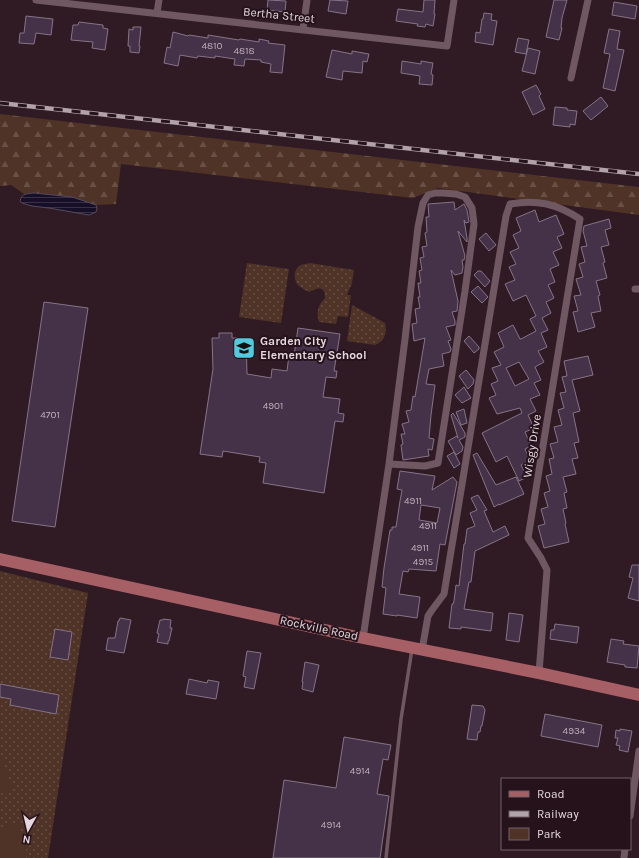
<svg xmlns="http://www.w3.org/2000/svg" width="639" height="858" viewBox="0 0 639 858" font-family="Karla,sans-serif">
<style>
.green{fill:url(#green-dots)}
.forest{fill:url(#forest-firs)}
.pitch{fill:#4f3326}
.water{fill:url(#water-rules);stroke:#544b5e}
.building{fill:#453148;stroke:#857487;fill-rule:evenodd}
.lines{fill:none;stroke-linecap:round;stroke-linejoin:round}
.lane{stroke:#705862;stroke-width:3.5}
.street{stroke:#705862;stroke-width:7}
.primary{stroke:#a75f66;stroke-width:12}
.rail-casing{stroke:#b2a2a9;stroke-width:4.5}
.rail{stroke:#25121b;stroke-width:3;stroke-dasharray:9;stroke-linecap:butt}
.labels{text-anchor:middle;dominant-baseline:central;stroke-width:4;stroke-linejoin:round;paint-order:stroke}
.number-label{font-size:10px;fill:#bdaeb8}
.street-label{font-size:12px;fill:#e5d7dd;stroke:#25121b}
.poi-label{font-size:12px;font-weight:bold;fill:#e5d7dd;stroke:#25121b;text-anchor:start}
</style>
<defs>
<pattern id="green-dots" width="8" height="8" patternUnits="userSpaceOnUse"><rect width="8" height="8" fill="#4f3326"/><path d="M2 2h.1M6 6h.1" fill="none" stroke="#685045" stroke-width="1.8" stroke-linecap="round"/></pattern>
<pattern id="forest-firs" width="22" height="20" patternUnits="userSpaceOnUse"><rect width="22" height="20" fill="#4f3326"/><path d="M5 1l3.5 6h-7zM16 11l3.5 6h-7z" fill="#685045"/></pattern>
<pattern id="water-rules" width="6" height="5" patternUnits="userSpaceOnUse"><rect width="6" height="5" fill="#160f27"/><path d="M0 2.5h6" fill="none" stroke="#383146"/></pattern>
</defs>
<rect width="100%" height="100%" fill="#301b25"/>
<!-- green -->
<path class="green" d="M247,263L289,269L281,323L239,317Z
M310,263L354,270L352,283L347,295H351L348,317L338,316L336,324L319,322C316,312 318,305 325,298C325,285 317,288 309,292C305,290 301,288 298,285C294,280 293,272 298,267C301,264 306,264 310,263Z
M352,305L385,323C387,333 385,341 375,345L347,341Z
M0,571L88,593L48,858H0Z"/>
<!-- forest -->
<path class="forest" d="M0,114L639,187V215L438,188L413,198L121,164L116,204L96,205L72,197L34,193L24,194L11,185L0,186Z"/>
<!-- pitch -->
<path class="pitch" d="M0,757L3,762L13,789L0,794Z
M18,823L26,849V858H0V828Z"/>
<!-- water -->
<path class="water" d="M34,193L72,197L96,205L97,208L96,212L89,215L49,208L32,206L22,203L20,201C22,193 27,194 34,193Z"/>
<!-- building -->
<path class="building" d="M268,0L286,1L285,12L267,10Z
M330,0L348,1L346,14L328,11Z
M424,0H435L434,14H435L433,26L426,24L425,27L417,26L418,24L396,21L398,9L423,12Z
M554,0H567L562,18L561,28H562L559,40L546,37Z
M614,2L637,6L635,19L612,15Z
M484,13L492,14L491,20L497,21L493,45L475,42L476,32L480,33L482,19H483Z
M26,16L53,19L51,35L36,33L34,44L19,43L20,33H24Z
M79,22L103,25V28L108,29L105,50L92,48L93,42L71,40L73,25H78Z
M133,27H141L139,46H140L139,53L130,52V46H128L129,29L133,30Z
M609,29L620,31L617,49L624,50L615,91L603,88L610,54L604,53Z
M173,32L188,36L189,35L208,38V35L239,40L240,39L259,42V39L269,41L268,43L285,45L282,73L270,72L271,64L261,62V60L245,59L244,66L234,65L235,59L215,56V58L198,56L197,58L180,55L178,66L164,63L167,47L170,48Z
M518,38L529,40L526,54L515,52Z
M528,48L540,51L535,74L522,71Z
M332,50L352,54V51L369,54L367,62L363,61L362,73L343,71L342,80L326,77Z
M402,61L421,64V61L433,63L431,74L433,75L432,85L419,84L420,76L401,73Z
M536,85L541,94L539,96L545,109L533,115L522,92Z
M601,97L608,106L591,120L583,111Z
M555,107L567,108V110L577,111L575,125L570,124V127L553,125Z
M454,202L455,210L464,204L467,210L469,222L466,223L464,220L467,238V242L458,231L465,256L464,260H462L463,267L462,273L455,275L451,270L458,301L457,311L452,312L455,321V325L446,327L451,340L448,341L451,349L450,352L442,354L444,366L429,369L426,384L435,385L431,415L429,438L434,439L432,450L428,449L429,456L403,460L401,445L403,444L401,434H405L402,424L409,422L406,411L411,410L413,396L415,397L425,338L414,341L412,324L417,323L415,309L420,308L418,297H420L418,283H421L419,271L422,270L420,258L424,257L422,247L427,246L425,233L427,232L426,217H429L428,204Z
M535,210L539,222L556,215L564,234L557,237L562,248L553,252L559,265L550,269L555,282L548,285L554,298L546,302L551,313L542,318L548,330L541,333L547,347L538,351L544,362L535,367L541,380L534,383L540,395L530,399L536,411L528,415L534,428L525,432L531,446L525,449L530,460L521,465L527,477L519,481L507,456L496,462L482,433L522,413L520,408L497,414L489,398L496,395L491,384L498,381L492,368L501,365L494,352L504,347L498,333L513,325L520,339H521L536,331L530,319L536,316L526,295L513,301L505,284L515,280L509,267L516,264L510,252L519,248L513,235L521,231L516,218ZM519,362L529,379L515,386L506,368Z
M609,219L611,228L605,230L609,245L601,247L605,262L603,263L607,278L596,281L600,295L598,296L601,311L591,313L595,327L578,332L573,312L578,311L574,296L581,295L576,279L583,277L579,264L585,262L581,247L587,246L583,231L584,226Z
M486,233L496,245L489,251L479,239Z
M478,271H481L490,281L485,287L474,275Z
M478,286L488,297L482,303L471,292Z
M44,302L88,308L55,527L12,521Z
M298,328L340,334L334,371H337L336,378L326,377L323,397L340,399L338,413L344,414L343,422L335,421L324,493L263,483L266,463L259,462L260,457L223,451L222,457L200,454L213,369L212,338H219V333H232V338H246L247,374L271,378L272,369L287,371L289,355L294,356Z
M469,336L479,347V349L474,353L464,341Z
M588,356L593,375L572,380L580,411L573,413L579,442L574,443L578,458L572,459L576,474L563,477L567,492L564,493L567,508L563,509L566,523L565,524L569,542L544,548L538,526L545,524L541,509L548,507L544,493L550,491L546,476L552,474L549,459L554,458L550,444L558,442L554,427L562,425L558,410L564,408L560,393L566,392L562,377L567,376L564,361Z
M466,370L474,380L473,384L468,389L459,376Z
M464,387L471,398L462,403L455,395Z
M464,409L467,423L461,425L456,412Z
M453,413L465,433V437L459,440L463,447L462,451L456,455L448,441L457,436L458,438L451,415Z
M454,452L460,464L454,468L447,456Z
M477,453L496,485L516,477L524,494L499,505V504L494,507L473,455Z
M400,471L435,476L432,490L453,477L457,482L445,545L440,544L436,571L409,569L408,572L403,571L399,594L420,597L417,618L397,615V616L383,614L386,588L382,587L384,568L390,530H392V527H396L400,501L402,490L397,489ZM421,505L440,508L437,523L419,520Z
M478,495L487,510L484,511L493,532L505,526L509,535L475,551L471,582H469L464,609L493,613L491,631L461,627V629L449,628L452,604H453L454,601L456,585L459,586L464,544H465L467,529L475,526L470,513L477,510L471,498Z
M632,565H639V601L628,598L633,578L629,577Z
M509,613L523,615L519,642L506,640Z
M120,618L131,620L124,653L106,650L108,638H115L118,621H119Z
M163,619L171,620L170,628H172L169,641H168V644L157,642L159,634L157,633L160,620H163Z
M555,624L579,627L577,643L550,639L551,630H554Z
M55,629L72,632L68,660L50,657Z
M611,639L624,641L623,644L639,646L637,668L625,667V665L607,662Z
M247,651L261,653L254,689L244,687L246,677L243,676Z
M305,662L319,665L313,692L302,689L303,682H302Z
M189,679L207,683L208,680L219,682L216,699L186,694Z
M0,684L59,695L56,714L10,705L11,699L0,697Z
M472,705L483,706L485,710L482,726H481L480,732H478L477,740L467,739Z
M545,714L602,725L598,747L541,736Z
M620,729L632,731L628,752L619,750L620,746L616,745L618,738H615L616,730L620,731Z
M344,737L391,745L388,760L383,759L377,794L389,796L380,858H273L284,780L336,788Z"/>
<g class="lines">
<!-- lane -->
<path class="lane" d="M386,858L401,719L412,649"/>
<!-- street -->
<path class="street" d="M36,0L447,46L454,0
M157,13L159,0
M303,29L307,0
M571,78L588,0
M635,289H639
M363,638L389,464L405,339L418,227L423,203L428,195L435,193H443L456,194L465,197L472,208L474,224L465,291L438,463L425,466L389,464
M422,650L428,616L432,610L444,594L506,216L510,204C537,199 557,204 580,219L528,538L541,558L547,570L539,673
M630,816L639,751
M624,858L625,849"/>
<!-- primary -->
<path class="primary" d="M0,559L348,635L539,673L639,695"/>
<!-- rail casing -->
<g class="rail-casing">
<path id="rail" d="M0,103L639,174"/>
</g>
<!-- rail -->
<use href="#rail" class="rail"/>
</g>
<!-- icons -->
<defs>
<g id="school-square" transform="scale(1.15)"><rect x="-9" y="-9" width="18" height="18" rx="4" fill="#54cade" stroke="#25121b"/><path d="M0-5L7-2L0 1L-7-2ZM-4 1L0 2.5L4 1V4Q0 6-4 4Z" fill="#111"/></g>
</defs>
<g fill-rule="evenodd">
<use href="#school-square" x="244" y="348"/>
</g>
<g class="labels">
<!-- number labels -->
<g class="number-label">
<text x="212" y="46">4810</text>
<text x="244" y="51">4818</text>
<text x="273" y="406">4901</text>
<text x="50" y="415">4701</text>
<text x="413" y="501">4911</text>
<text x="428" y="526">4911</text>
<text x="420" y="548">4911</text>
<text x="423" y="562">4915</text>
<text x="574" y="731">4934</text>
<text x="360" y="771">4914</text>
<text x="331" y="825">4914</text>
</g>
<!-- street labels -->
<g class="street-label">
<text transform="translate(279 15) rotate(6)">Bertha Street</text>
<text transform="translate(532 446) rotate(-81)">Wisgy Drive</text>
<text transform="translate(319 628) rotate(12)">Rockville Road</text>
</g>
<!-- poi labels -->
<g class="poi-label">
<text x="260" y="341">Garden City<tspan x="260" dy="14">Elementary School</tspan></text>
</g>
</g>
<!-- legend -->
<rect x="501" y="778" width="130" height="72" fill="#25121b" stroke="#726169"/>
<rect x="509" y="791" width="20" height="6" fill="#a75f66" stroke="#726169"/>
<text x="537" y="798" font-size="12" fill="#e5d7dd">Road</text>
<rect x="509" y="811" width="20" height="6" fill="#b2a2a9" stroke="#726169"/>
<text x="537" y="818" font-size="12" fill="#e5d7dd">Railway</text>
<rect x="509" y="828" width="20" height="12" fill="#4f3326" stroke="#726169"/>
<text x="537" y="838" font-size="12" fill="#e5d7dd">Park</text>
<!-- north arrow -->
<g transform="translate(28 830) rotate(188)" stroke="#25121b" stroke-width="3" paint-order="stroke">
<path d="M0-3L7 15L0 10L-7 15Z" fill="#e5d7dd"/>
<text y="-6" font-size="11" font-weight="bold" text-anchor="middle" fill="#e5d7dd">N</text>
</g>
</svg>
